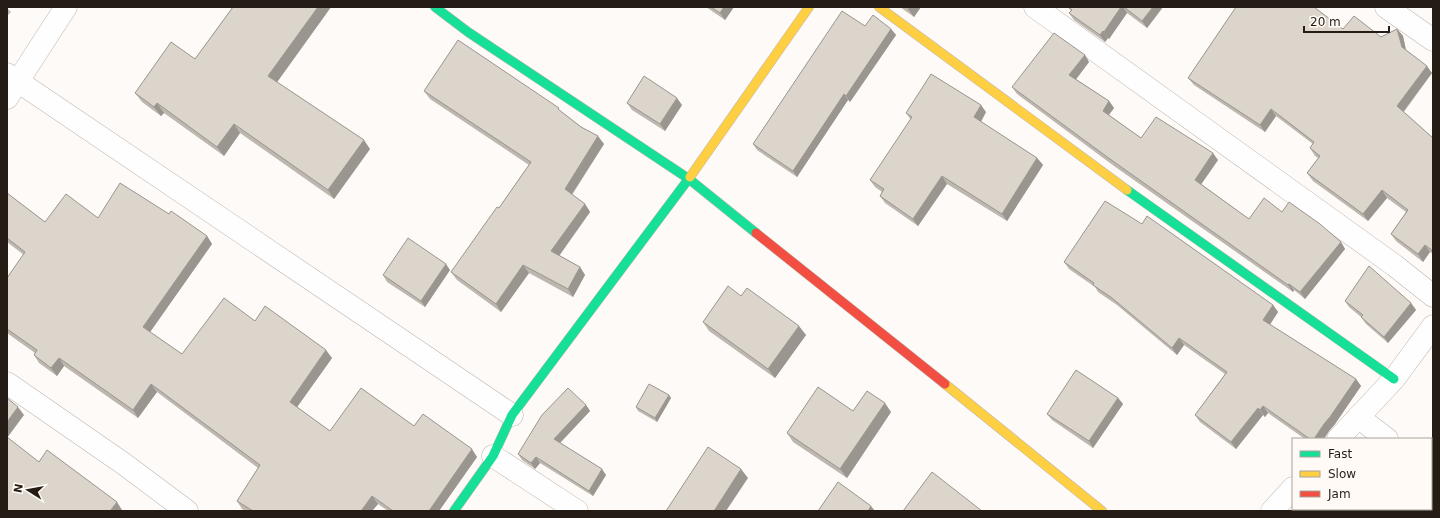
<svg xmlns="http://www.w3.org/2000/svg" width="1440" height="518" viewBox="0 0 1440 518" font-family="'DejaVu Sans',sans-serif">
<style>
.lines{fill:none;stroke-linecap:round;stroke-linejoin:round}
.street-casing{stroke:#bcb6b1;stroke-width:23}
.fast-casing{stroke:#bcb6b1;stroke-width:10}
.slow-casing{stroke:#bcb6b1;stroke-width:10}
.jam-casing{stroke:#bcb6b1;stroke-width:10}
.street{stroke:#fffefe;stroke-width:22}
.fast{stroke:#16e098;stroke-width:9}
.slow{stroke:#ffcf43;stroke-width:9}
.jam{stroke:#f24e42;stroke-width:9}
.wall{fill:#bdb7af}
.shaded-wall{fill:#9a958f}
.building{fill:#dcd5cc;stroke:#9a958f}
</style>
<rect width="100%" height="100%" fill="#fdfaf7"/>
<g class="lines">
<!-- street casing -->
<g class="street-casing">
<path id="street" d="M1035,7L1394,265L1433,296
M1386,7L1433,40
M7,74L512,415
M7,98L66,7
M7,383L124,464L187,511
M1358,417L1387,439
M1338,439L1394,379L1433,326
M493,456L577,511
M1431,472L1433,473
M1272,511L1293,488"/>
</g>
<!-- fast casing -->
<g class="fast-casing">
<path id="fast" d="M435,7L468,32L689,179L756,233
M1127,190L1394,379
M454,511L493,456L512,415L690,177"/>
</g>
<!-- slow casing -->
<g class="slow-casing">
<path id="slow" d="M879,7L1127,190
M690,177L809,7
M945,384L1102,511"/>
</g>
<!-- jam casing -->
<g class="jam-casing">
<path id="jam" d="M756,233L945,384"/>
</g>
<!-- street -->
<use href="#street" class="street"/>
<!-- fast -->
<use href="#fast" class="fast"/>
<!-- slow -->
<use href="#slow" class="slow"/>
<!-- jam -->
<use href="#jam" class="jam"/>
</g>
<!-- wall -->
<path class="wall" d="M233,7H331L277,82L370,149L334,199L240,133L224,156L164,113L161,116L142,102L135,93L195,59Z
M706,7H734L725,20Z
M900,7H921L914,17Z
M1068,7H1163L1147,28L1127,13L1109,39L1108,38L1105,42L1074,20L1069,13L1071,11Z
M7,8L11,12L7,16Z
M865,26L891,29L896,35L850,102L848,100L797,177L757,150L753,144Z
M1343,29L1381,37L1397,29L1403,36L1406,50L1432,73L1404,112L1433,138V254L1430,252L1423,262L1396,241L1391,234L1406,212L1387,198L1368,221L1313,181L1307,173L1318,158L1315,156L1310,148L1313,144L1276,116L1265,132L1194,85L1188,78Z
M1085,55L1089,62L1076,79L1109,101L1114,108L1109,115L1141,138L1218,160L1201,184L1249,219L1282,212L1341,242L1345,249L1305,299L1294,290L1293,292L1114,166L1017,94L1012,87Z
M424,91L562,112L604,144L572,195L585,204L590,212L559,255L580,267L585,275L573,297L529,273L501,312L457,280L451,272L499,208L529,165L430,99Z
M627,103L682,105L665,131L632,110Z
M986,112L981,122L1037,158L1043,165L1007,221L947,184L918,226L885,203L880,196L882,192L875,187L870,180L911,120L906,113Z
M7,193L45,222L169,214L207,236L212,244L150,332L182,354L255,321L332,358L297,407L330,431L414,426L477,457L439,511H388L378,504L372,511H246L242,509L237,501L258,468L157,392L138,418L64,366L57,376L39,363L34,355L35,353L7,333V278L24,255L7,242Z
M1142,224L1273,305L1278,312L1270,325L1356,379L1361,386L1335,424L1329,431L1324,439H1305L1268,413L1265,417L1263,415L1236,449L1200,422L1195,415L1225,374L1184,345L1177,355L1117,305L1098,292L1095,287L1069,269L1064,262Z
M450,270L425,307L387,282L383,275Z
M741,296L806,335L775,378L709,331L703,322Z
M1345,301L1411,303L1416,310L1388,343L1366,324L1361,317L1349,307Z
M669,395L671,398L657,422L638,411L636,407Z
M1118,398L1123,404L1093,448L1052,420L1047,414Z
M586,405L590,411L560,443L606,475L593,496L540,463L535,469L522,460L518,454Z
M853,411L891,412L847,478L793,442L787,433Z"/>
<!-- shaded-wall -->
<path class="shaded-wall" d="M318,7H331L275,85L268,76Z
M724,7H734L725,20L720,13Z
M909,7H921L914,17L908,9Z
M1121,7H1123L1127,13L1109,39L1104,32Z
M1153,7H1163L1147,28L1142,21Z
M891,29L896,35L850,102L846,96Z
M1397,29L1403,36L1407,55L1402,47Z
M1103,31L1108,38L1105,42L1100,35Z
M1085,55L1089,62L1074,82L1069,75Z
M1427,66L1432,73L1402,113L1397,106Z
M844,94L848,100L797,177L793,171Z
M677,98L682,105L665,131L660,124Z
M1109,101L1114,108L1107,117L1103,111Z
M157,103L164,113L161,116L154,107Z
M981,105L986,112L979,125L974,117Z
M1271,109L1276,116L1265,132L1260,125Z
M234,124L240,133L224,156L217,147Z
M598,136L604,144L570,197L565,189Z
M364,140L370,149L334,199L328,190Z
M1213,153L1218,160L1200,186L1195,180Z
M1037,158L1043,165L1007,221L1002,214Z
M942,176L947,184L918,226L913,219Z
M1382,190L1387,198L1368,221L1363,214Z
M585,204L590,212L557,259L551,251Z
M207,236L212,244L148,335L143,327Z
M1341,242L1345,249L1305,299L1300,292Z
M1425,245L1430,252L1423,262L1418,254Z
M446,264L450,270L425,307L421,301Z
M523,265L529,273L501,312L496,304Z
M580,267L585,275L573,297L568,289Z
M1289,284L1294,290L1293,292L1288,285Z
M1411,303L1416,310L1388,343L1384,337Z
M1273,305L1278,312L1268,327L1263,320Z
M799,326L806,335L775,378L768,369Z
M1179,338L1184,345L1177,355L1172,348Z
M326,350L332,358L295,410L290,402Z
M59,358L64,366L57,376L51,368Z
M1356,379L1361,386L1335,424L1329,431L1324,439H1314L1324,424Z
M151,384L157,392L138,418L133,410Z
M669,395L671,398L657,422L655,418Z
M1118,398L1123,404L1093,448L1089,441Z
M885,403L891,412L847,478L840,469Z
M586,405L590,411L558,445L554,439Z
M1263,406L1268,413L1265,417L1260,410Z
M18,407L24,415L7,438V422Z
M1258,408L1263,415L1236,449L1231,442Z
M472,449L477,457L439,511H429Z
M536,457L540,463L535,469L531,463Z
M602,469L606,475L593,496L589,491Z
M741,469L748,478L726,511H714Z
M372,496L378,504L372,511H361Z
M117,502L122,510V511H110Z
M871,506L875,511H868Z
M1361,509H1373L1371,511H1359Z"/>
<!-- building -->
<path class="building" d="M233,7H318L268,76L364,140L328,190L234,124L217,147L157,103L154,107L135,93L171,42L195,59Z
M711,7H724L720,13Z
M1068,7H1121L1104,32L1103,31L1100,35L1069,13L1072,10Z
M1124,7H1153L1142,21Z
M1236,7H1314L1343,29L1354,16L1381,37L1397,29L1402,47L1427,66L1397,106L1433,138V251L1425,245L1418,254L1391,234L1408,210L1382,190L1363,214L1307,173L1320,156L1310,148L1314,142L1271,109L1260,125L1188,78Z
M842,11L865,26L873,15L891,29L846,96L844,94L793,171L753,144Z
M1054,33L1085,55L1069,75L1109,101L1103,111L1141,138L1156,117L1213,153L1195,180L1249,219L1264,198L1282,212L1289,202L1320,224L1341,242L1300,292L1289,284L1288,285L1110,159L1012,87Z
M458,40L559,108L558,109L581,127L598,136L565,189L585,204L551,251L580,267L568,289L523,265L496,304L451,272L497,207L499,208L531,162L424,91Z
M931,74L981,105L974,117L1037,158L1002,214L942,176L913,219L880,196L884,189L870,180L912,117L906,113Z
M644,76L677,98L660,124L627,103Z
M120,183L169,214L171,211L207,236L143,327L182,354L224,298L255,321L265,306L326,350L290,402L330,431L361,388L414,426L423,414L472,449L429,511H393L372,496L361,511H253L237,501L260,465L151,384L133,410L59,358L51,368L34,355L37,350L7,329V278L25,252L7,238V193L45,222L66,194L98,218Z
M1105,201L1142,224L1147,216L1273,305L1263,320L1356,379L1330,417L1324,424L1314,439H1310L1263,406L1260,410L1258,408L1231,442L1195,415L1227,372L1179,338L1172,348L1112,298L1093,285L1094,283L1064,262Z
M408,238L446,264L421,301L383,275Z
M1369,266L1411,303L1384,337L1361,317L1363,315L1345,301Z
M728,286L741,296L747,288L799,326L768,369L703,322Z
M1076,370L1118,398L1089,441L1047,414Z
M649,384L669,395L655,418L636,407Z
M818,387L853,411L867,391L885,403L840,469L787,433Z
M568,388L586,405L554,439L602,469L589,491L536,457L531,463L518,454L542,415Z
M7,398L18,407L7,422Z
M7,437L39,462L47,450L117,502L110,511H7Z
M708,447L741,469L714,511H666Z
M932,472L982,511H903Z
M838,482L871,506L868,511H818Z
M1322,509H1361L1359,511H1320Z"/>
<!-- border -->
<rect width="1440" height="518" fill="none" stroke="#251d15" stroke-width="16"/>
<!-- legend -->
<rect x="1292" y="438" width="140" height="72" fill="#fffaf5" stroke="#a8a29b"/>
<rect x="1300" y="451" width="20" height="6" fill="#16e098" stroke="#a8a29b"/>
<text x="1328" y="458" font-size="12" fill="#251d15">Fast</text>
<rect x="1300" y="471" width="20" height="6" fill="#ffcf43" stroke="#a8a29b"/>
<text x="1328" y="478" font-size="12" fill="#251d15">Slow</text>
<rect x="1300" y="491" width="20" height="6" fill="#f24e42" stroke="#a8a29b"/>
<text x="1328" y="498" font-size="12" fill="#251d15">Jam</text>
<!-- north arrow -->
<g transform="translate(28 490) rotate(281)" stroke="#fffaf5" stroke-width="3" paint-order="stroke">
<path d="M0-3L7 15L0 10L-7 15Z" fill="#251d15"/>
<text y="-6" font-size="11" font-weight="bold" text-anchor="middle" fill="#251d15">N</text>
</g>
<!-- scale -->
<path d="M1304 26v6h85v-6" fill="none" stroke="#251d15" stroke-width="2"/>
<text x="1310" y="26" font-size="12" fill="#251d15" stroke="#fffaf5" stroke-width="3" paint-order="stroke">20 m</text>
</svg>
